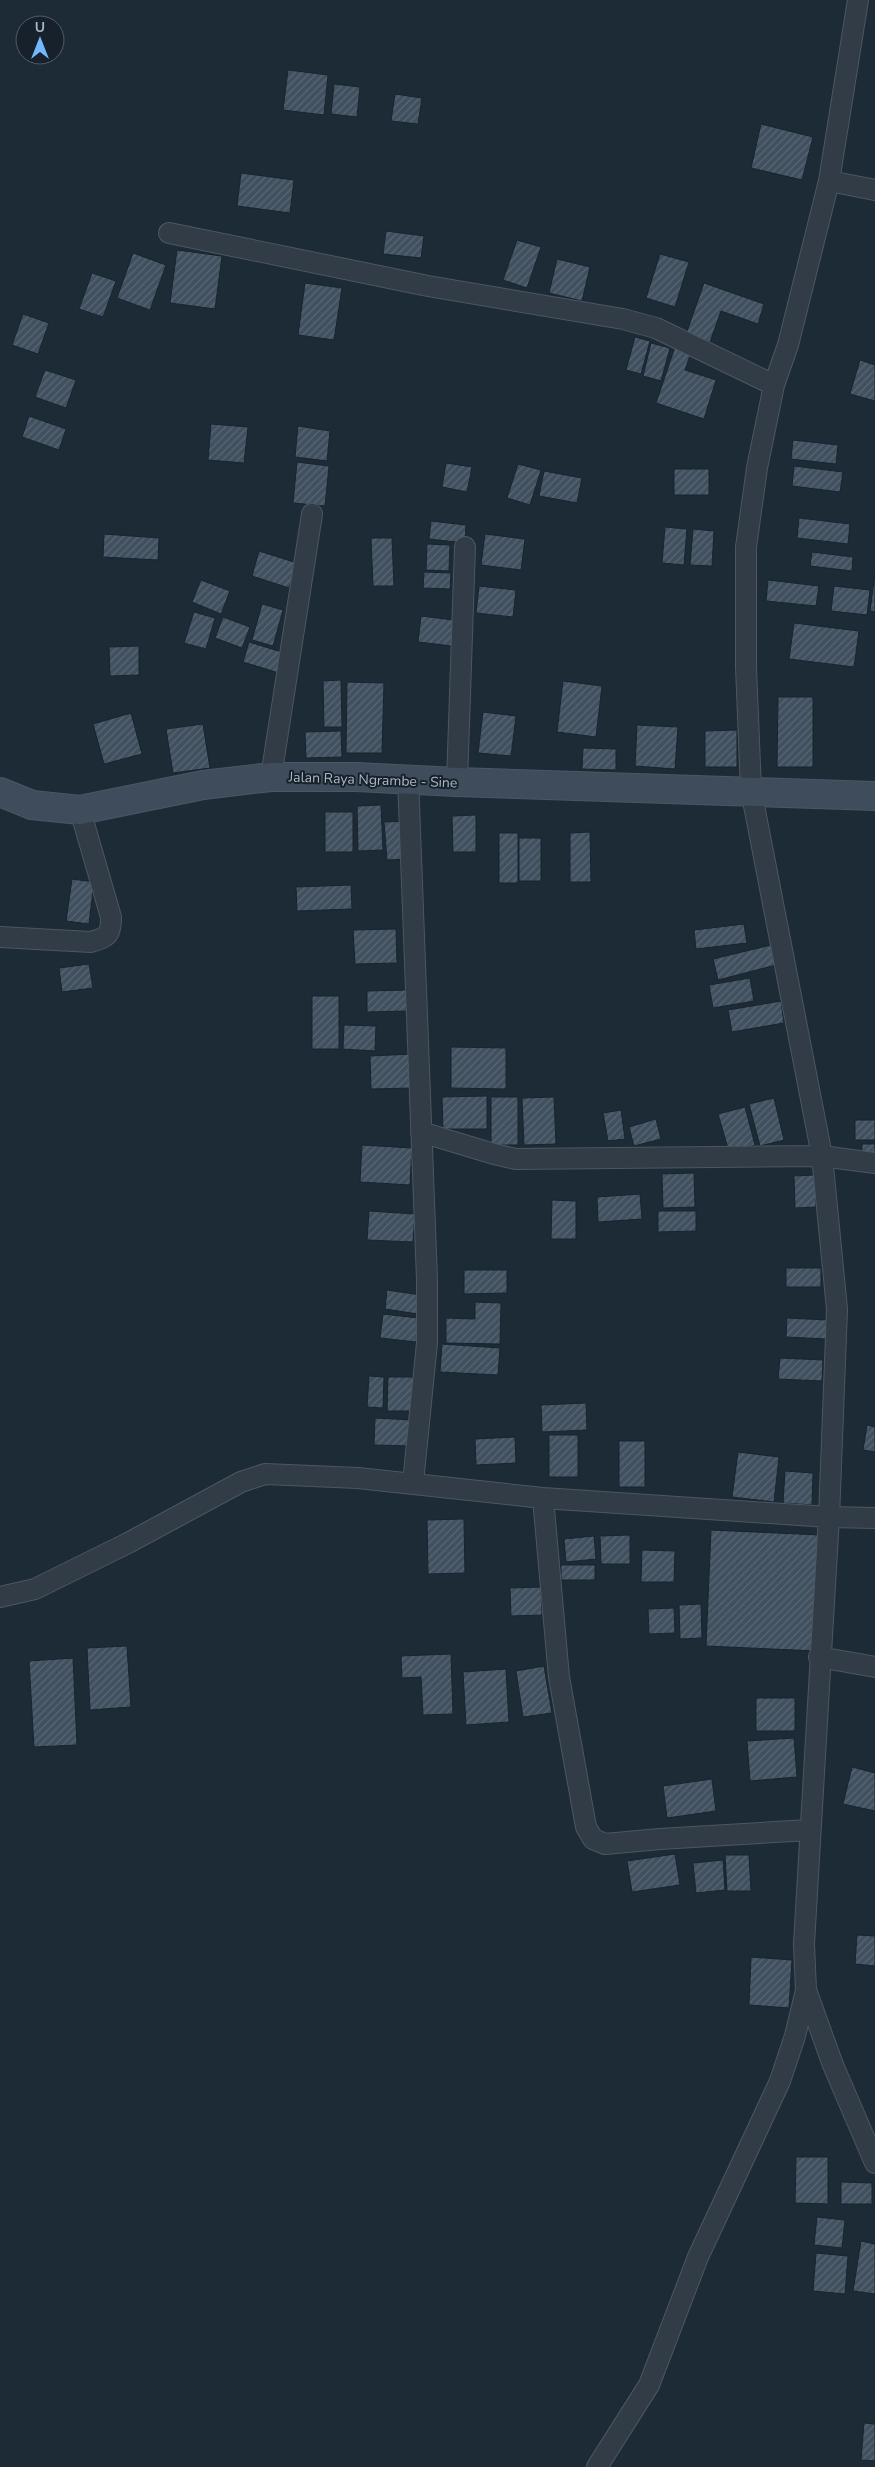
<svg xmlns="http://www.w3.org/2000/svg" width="875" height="2467" viewBox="0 0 875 2467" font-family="'Nunito Sans',sans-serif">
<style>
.building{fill:url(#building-hatch);stroke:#19232e}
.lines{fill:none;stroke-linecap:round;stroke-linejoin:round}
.street-casing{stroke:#4c5763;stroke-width:22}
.secondary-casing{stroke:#4c5763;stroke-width:30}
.street{stroke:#313c47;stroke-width:20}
.secondary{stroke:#3e4c5b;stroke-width:28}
.labels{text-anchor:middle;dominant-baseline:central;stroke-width:4;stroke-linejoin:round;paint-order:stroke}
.street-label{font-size:14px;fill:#aab7c5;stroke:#17212b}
</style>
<defs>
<pattern id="building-hatch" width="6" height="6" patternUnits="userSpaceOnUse" patternTransform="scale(1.25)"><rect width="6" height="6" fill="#40505f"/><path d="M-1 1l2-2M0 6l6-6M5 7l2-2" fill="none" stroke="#596774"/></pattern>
</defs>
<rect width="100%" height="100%" fill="#1d2b37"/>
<!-- building -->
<path class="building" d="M288,70L328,75L324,115L283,110Z
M334,84L360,87L357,117L331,114Z
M395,94L422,98L418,124L391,121Z
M761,124L813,137L802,180L751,168Z
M241,173L294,180L290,213L237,206Z
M386,231L424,236L421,258L383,254Z
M517,240L541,247L527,288L503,280Z
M177,250L222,256L215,309L170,303Z
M133,253L166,265L150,310L117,298Z
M660,254L689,262L675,307L646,298Z
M557,259L590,267L582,301L549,293Z
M92,273L116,281L103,317L79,309Z
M305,283L342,288L334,340L298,335Z
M704,283L764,304L758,324L721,311L710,342L686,334Z
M23,314L49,323L38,354L12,345Z
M635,337L650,341L641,374L626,370Z
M651,343L670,348L661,381L643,376Z
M676,344L692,350L685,370L716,380L704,419L656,403Z
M860,360L875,365V401L850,394Z
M45,370L76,380L66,408L35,397Z
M29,416L66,429L59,450L22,437Z
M211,424L248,427L244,463L208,460Z
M298,426L330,431L327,461L295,457Z
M793,440L838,445L836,464L791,459Z
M297,462L329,466L325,506L293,503Z
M446,463L472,467L467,492L442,487Z
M518,464L541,470L530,505L507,498Z
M794,466L843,472L840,492L792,486Z
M674,469H709V495H674Z
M544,471L582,478L577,503L539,496Z
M799,518L850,524L848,544L797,538Z
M431,521L466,525L465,543L429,539Z
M665,527L687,529L684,565L662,563Z
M693,529L714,531L712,566L690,565Z
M104,534L159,538L158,560L103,557Z
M485,534L525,539L521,570L481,565Z
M371,538H392L394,586H373Z
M427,544L450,545L449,571L426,570Z
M259,551L297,563L289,588L252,576Z
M812,552L853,557L852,571L810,566Z
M424,572L451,573L450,589L423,588Z
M875,573V612L870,611Z
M201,580L230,591L221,614L192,602Z
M768,580L819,586L816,606L766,601Z
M479,586L516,590L513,617L476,613Z
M834,586L870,590L867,615L831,611Z
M262,604L283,610L273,646L252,640Z
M194,612L215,618L206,649L184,643Z
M421,616L454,620L452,646L418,642Z
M223,617L250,627L242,648L215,638Z
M794,623L859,631L854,667L789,659Z
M249,642L285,653L279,673L243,662Z
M139,646V675L110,676L109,647Z
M341,680L342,727H324L323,681Z
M563,681L602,686L596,737L557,732Z
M347,682L384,683L382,753H346Z
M778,697H813V767H777Z
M483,712L516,716L511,756L478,753Z
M131,713L142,754L104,764L93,724Z
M203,724L210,768L173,773L166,729Z
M637,725L678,727L675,769L635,766Z
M737,730V767H705V731Z
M341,731L342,757L306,758L305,732Z
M583,748L616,749V770L582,769Z
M381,805L383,850L358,851L357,806Z
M325,812H353V852H325Z
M476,815V852H453L452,816Z
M407,821L410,859L387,860L384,822Z
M590,832L591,882H570V833Z
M499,833H518V883H499Z
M519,838H541V881H519Z
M72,879L94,882L89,924L66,921Z
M351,885L352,909L297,911L296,887Z
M744,924L747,943L696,949L694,930Z
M396,929L397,963L355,964L353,930Z
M771,945L776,965L718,980L713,959Z
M89,964L93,988L62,992L59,968Z
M750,978L754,1001L713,1008L709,985Z
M407,990V1011L367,1012V991Z
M312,996H339V1049H312Z
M781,1001L784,1023L732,1032L728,1010Z
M344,1025L376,1026L375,1051L343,1049Z
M451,1047L506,1048V1089L451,1088Z
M412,1054L413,1088L371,1089L370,1056Z
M487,1096V1129H443L442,1097Z
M491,1097H518V1145H491Z
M554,1097L556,1144L524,1145L522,1098Z
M774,1098L784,1140L760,1146L749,1104Z
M745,1107L755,1145L729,1152L718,1114Z
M621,1110L625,1139L608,1141L603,1113Z
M656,1119L661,1139L634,1146L629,1127Z
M855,1120H875V1140H855Z
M862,1144H875V1160L862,1159Z
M362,1145L412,1148L410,1185L360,1182Z
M694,1173L695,1207L663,1208L662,1174Z
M815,1175L816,1207L795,1208L794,1176Z
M640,1194L642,1219L598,1222L597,1197Z
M552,1200L576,1201V1239H551Z
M369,1211L415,1214L413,1242L367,1240Z
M658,1211H696V1231L658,1232Z
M786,1268H821V1287H786Z
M464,1270H507V1293L464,1294Z
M387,1290L421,1295L418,1314L385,1309Z
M475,1302L501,1303L500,1344L446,1343V1318L475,1319Z
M383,1314L418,1318L416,1342L380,1338Z
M787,1318L828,1320L827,1339L786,1337Z
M442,1344L500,1348L498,1375L440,1372Z
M780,1358L823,1360L822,1381L778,1379Z
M369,1376L384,1377L383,1408L367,1407Z
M388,1377H417L416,1411H387Z
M586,1403L587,1430L542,1432L541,1405Z
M375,1418L413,1420L412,1446L374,1445Z
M867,1425L875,1427V1452L863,1450Z
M549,1435H578V1477H549Z
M515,1437L516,1463L476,1465L475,1439Z
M619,1441H645V1487H619Z
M738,1452L779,1457L774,1502L732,1497Z
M785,1471L813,1473L812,1505L783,1503Z
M464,1519L465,1573L428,1574L427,1520Z
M711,1530L821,1535L816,1651L706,1646Z
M630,1535V1564H601L600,1536Z
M594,1536L596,1559L566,1562L564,1539Z
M642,1550L675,1551L674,1582H641Z
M561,1565H595V1580H561Z
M541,1587L542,1615L511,1616L510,1588Z
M701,1604L702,1638L680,1639L679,1605Z
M674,1608L675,1633L649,1634L648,1609Z
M127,1646L131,1707L90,1710L87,1648Z
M451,1654L453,1714L423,1715L421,1677L402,1678L401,1656Z
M73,1658L77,1745L34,1747L29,1661Z
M544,1666L552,1713L523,1717L516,1671Z
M506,1669L509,1722L466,1725L463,1672Z
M756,1698H795V1731H756Z
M794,1738L797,1777L750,1781L747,1741Z
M852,1767L875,1773V1811L843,1804Z
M712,1779L716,1811L667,1818L663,1786Z
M675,1854L680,1885L632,1892L627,1861Z
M725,1855H749L751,1891H727Z
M723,1860L725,1890L696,1893L693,1863Z
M857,1935L875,1936V1966L855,1964Z
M751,1957L792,1960L789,2008L749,2005Z
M796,2157H828V2204L795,2203Z
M841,2182L872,2183V2204H841Z
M817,2217L845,2220L842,2248L814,2245Z
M861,2241L875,2244V2294L853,2291Z
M816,2253L848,2256L845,2294L813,2291Z
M864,2423L875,2424V2461L861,2460Z"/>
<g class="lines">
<!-- street casing -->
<g class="street-casing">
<path id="street" d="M858,0L829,181L788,345L774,385L757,468L746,547V667L751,790L822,1156L837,1309L829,1517L804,1944L806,1990L833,2065L875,2163
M829,181L875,190
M169,233L428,286L623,319L656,328L774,385
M271,777L312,514
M408,778L427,1280V1343L413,1483
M457,782L465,547
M0,937L91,942C108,937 111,935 111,917L80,810
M421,1132L494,1154L516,1159L822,1156L875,1163
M543,1498L559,1677L586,1827L593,1839L605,1844L660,1839L809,1830
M0,1597L35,1589L128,1543L241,1482L265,1474L358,1478L543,1498L829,1517L875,1518
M819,1657L875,1667
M597,2467L649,2385L698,2257L780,2081L795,2036L806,1990"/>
</g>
<!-- secondary casing -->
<g class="secondary-casing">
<path id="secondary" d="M0,792L32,805L80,810L203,785L271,777H356L457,782L875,796"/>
</g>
<!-- street -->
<use href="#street" class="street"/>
<!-- secondary -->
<use href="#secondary" class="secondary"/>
</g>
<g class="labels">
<!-- street labels -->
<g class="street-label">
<text transform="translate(373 780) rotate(2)">Jalan Raya Ngrambe - Sine</text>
</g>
</g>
<!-- north arrow -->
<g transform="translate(40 40)"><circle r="24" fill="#17212b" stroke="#525d69"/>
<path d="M0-4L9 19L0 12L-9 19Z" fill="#75b7ff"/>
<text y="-8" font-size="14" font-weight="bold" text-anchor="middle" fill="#aab7c5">U</text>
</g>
</svg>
